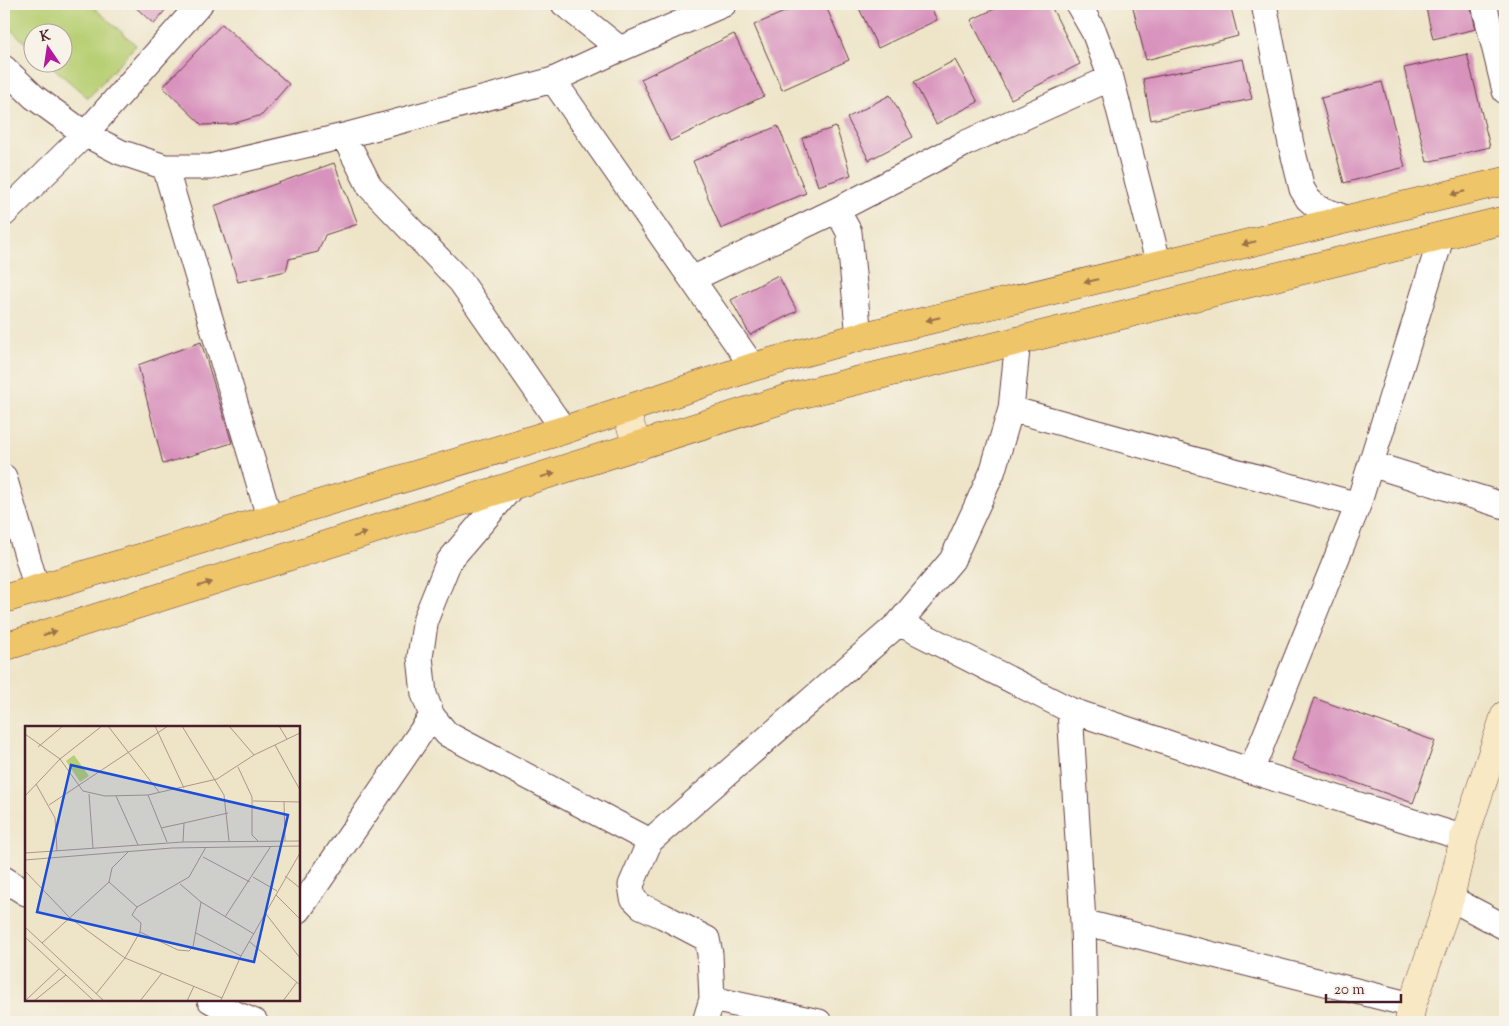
<svg xmlns="http://www.w3.org/2000/svg" width="1509" height="1026" viewBox="0 0 1509 1026" font-family="'Sorts Mill Goudy',serif">
<style>
.green{fill:#b8cf73;stroke:#81774f}
.building{fill:#d893bd}
.lines{fill:none;stroke-linecap:round;stroke-linejoin:round}
.street-casing{stroke:#633d43;stroke-width:27}
.secondary-casing{stroke:#633d43;stroke-width:29}
.primary-casing{stroke:#633d43;stroke-width:29}
.street{stroke:#fff;stroke-width:25}
.secondary{stroke:#f8e8c3;stroke-width:28}
.primary{stroke:#eec569;stroke-width:28}
.oneway{fill:#9c724a}
.inset-road{fill:none;stroke:#ac968a;stroke-width:1}
.view{fill:#1d4ed8;fill-opacity:0.15;stroke:#1d4ed8;stroke-width:2.5}
.inset-edge{fill:none;stroke:#4a1f2b;stroke-width:2.5}
</style>
<rect width="100%" height="100%" fill="#f7f3e8"/>
<filter id="ink" filterUnits="userSpaceOnUse"><feTurbulence type="fractalNoise" baseFrequency=".02" numOctaves="2"/><feDisplacementMap in="SourceGraphic" scale="10" xChannelSelector="R" yChannelSelector="G"/><feConvolveMatrix kernelMatrix="1 2 1 2 8 2 1 2 1" color-interpolation-filters="sRGB"/></filter>
<filter id="wash" filterUnits="userSpaceOnUse"><feTurbulence type="fractalNoise" baseFrequency=".0096" numOctaves="4" result="noise"/><feDisplacementMap in="SourceGraphic" scale="20" xChannelSelector="R" yChannelSelector="G"/><feGaussianBlur stdDeviation="1.12" result="paint"/><feColorMatrix in="noise" values="0 0 0 0 0 0 0 0 0 0 0 0 0 0 0 0 0 1.4 0 .05"/><feComposite in="paint" operator="in"/></filter>
<g filter="url(#wash)">
<rect width="100%" height="100%" fill="#eee5c9"/>
<!-- green -->
<path class="green" d="M4,4H90L136,45L88,98L48,63L62,62V32H32V49L4,23Z"/>
<g id="blocks">
<!-- building -->
<path class="building" d="M132,4H170L154,24Z
M803,4H825L849,60L782,90L754,25Z
M857,4H929L937,20L878,48Z
M1005,4H1050L1080,64L1011,99L971,20Z
M1132,4H1230L1238,36L1146,60Z
M1425,4H1470L1476,29L1433,39Z
M222,24L289,84L262,115L232,124L202,125L163,87Z
M734,34L764,96L670,141L641,79Z
M1467,54L1490,147L1427,162L1404,68Z
M1243,59L1252,99L1151,120L1143,79Z
M955,60L978,102L936,124L914,82Z
M1382,82L1405,167L1344,183L1321,98Z
M890,95L913,137L869,160L847,118Z
M778,126L806,193L721,229L693,161Z
M836,127L851,175L818,186L802,138Z
M334,163L358,224L325,235L318,252L289,259L286,271L238,282L214,206Z
M778,275L797,311L750,335L731,300Z
M201,342L232,443L163,464L138,365Z
M1314,698L1435,741L1413,803L1292,760Z"/>
</g>
</g>
<g filter="url(#ink)">
<use href="#blocks" fill-opacity="0" stroke="#633d43" stroke-width="1"/>
<g class="lines">
<!-- street casing -->
<g class="street-casing">
<path id="street" d="M564,4L620,49
M1078,4L1094,32L1111,78L1159,265
M1264,4L1291,144L1302,189L1308,199L1318,208L1348,219
M1484,4L1505,91
M4,68L34,97L85,134L120,152L165,167H210L344,136L553,80L620,49L724,4
M553,80L753,367
M344,136L370,187L461,282L564,430
M165,167L270,520
M4,214L85,134L200,4
M692,279L837,210
M859,337L849,232L837,210L966,143L1111,78
M1011,409L1358,505
M1371,464L1505,506
M4,477L37,589
M512,487L449,561L426,618L420,657L424,694L432,716L447,734L650,841
M899,623L1070,710L1251,771L1464,838
M1070,710L1083,922L1085,1017L1084,1022
M1251,771L1358,505L1442,235
M4,879L26,893
M1450,898L1505,927
M299,910L432,716
M1083,922L1412,1005
M712,999L819,1022
M210,1000L229,1011L255,1022
M705,1022L712,999L710,954L707,939L663,916L641,906L633,898L631,885L650,841L899,623L952,560L992,473L1011,409L1018,340"/>
</g>
<!-- secondary casing -->
<g class="secondary-casing">
<path id="secondary" d="M625,410L638,447
M1409,1022L1412,1005L1450,898L1464,838L1505,715"/>
</g>
<!-- primary casing -->
<g class="primary-casing">
<path id="primary" d="M4,599L564,430L753,367L859,337L1505,181
M4,647L791,397L1505,220"/>
</g>
<!-- street -->
<use href="#street" class="street"/>
<!-- secondary -->
<use href="#secondary" class="secondary"/>
<!-- primary -->
<use href="#primary" class="primary"/>
</g>
<!-- one-way arrows -->
<defs><path id="oneway-solid" d="M-6-.8H1V-3.2L6.5 0L1 3.2V.8H-6Z" transform="scale(1.25)"/></defs>
<g class="oneway">
<use href="#oneway-solid" transform="translate(1458 193) rotate(166)"/>
<use href="#oneway-solid" transform="translate(1249 243) rotate(166)"/>
<use href="#oneway-solid" transform="translate(1091 281) rotate(166)"/>
<use href="#oneway-solid" transform="translate(933 319) rotate(166)"/>
<use href="#oneway-solid" transform="translate(548 475) rotate(-18)"/>
<use href="#oneway-solid" transform="translate(360 535) rotate(-18)"/>
<use href="#oneway-solid" transform="translate(205 584) rotate(-18)"/>
<use href="#oneway-solid" transform="translate(50 633) rotate(-18)"/>
</g>
</g>
<!-- overview -->
<g transform="translate(25 726)">
<rect width="275" height="275" fill="#eee5c9"/>
<path d="M49,29L64,50L55,56L41,35Z" fill="#b8cf73"/>
<path class="inset-road" d="M83,0L134,66M130,0L159,62M157,0L199,69L204,115M204,0L229,29M254,0L262,13M0,8L35,33L58,65L80,70L123,69L192,53L229,29L275,7M250,19L275,64M13,21L38,0M213,41L227,71V109L233,115M11,58L30,92L32,125M64,68L68,122M123,69L142,116M0,70L35,33L77,0M91,70L113,119M228,75L275,76M259,76L260,115M24,79L143,0M136,102L159,97M158,116L159,97L203,87M103,126L87,142L84,156L112,181M0,127L158,116L275,115M178,131L225,156M0,134L147,122L275,120M0,145L45,192L100,232L197,272M260,150L275,162M228,151L252,165M155,158L176,176L229,208M251,169L275,193M241,188L275,232M200,191L246,120M0,201L79,275M115,206L153,224L164,225L168,221L176,176M171,207L216,230M0,211L69,275M225,216L275,259M17,217L84,156M71,268L100,232L115,206L116,197L107,189L112,181L164,151L181,121M196,274L216,230L275,127M0,275L34,243M9,275L41,249M115,275L137,247M162,275L169,260M258,275L272,256"/>
<path class="view" d="M46,39L263,89L229,236L12,186Z"/>
<rect width="275" height="275" class="inset-edge"/>
</g>
<!-- margin -->
<rect width="1509" height="1026" fill="none" stroke="#f7f3e8" stroke-width="20"/>
<!-- north arrow -->
<g transform="translate(48 48) rotate(347)"><circle r="24" fill="#f7f3e8" stroke="#b29e9c"/>
<path d="M0-4L9 19L0 12L-9 19Z" fill="#b5179e"/>
<text y="-8" font-size="14" font-weight="bold" text-anchor="middle" fill="#4a1f2b">K</text>
</g>
<!-- scale -->
<path d="M1326 994v8h75v-8" fill="none" stroke="#4a1f2b" stroke-width="2.5"/>
<text x="1334" y="994" font-size="15" fill="#4a1f2b" stroke="#f7f3e8" stroke-width="4" paint-order="stroke">20 m</text>
</svg>
